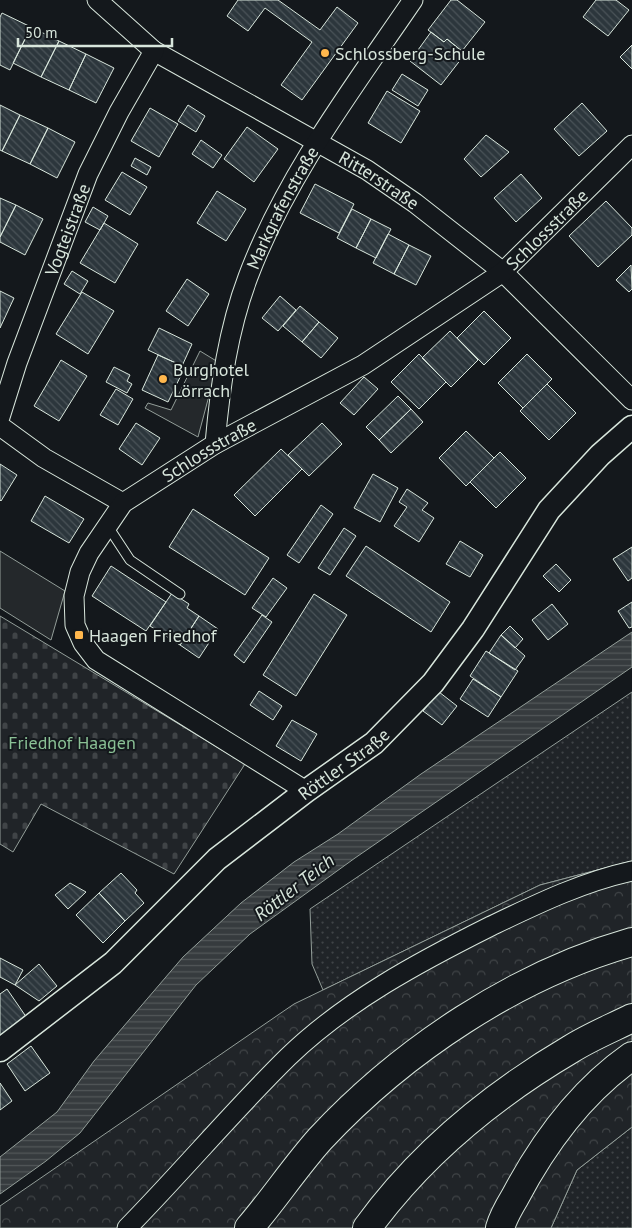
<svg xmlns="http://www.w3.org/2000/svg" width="632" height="1228" viewBox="0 0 632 1228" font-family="'PT Sans',sans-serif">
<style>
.grass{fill:url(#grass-dots);stroke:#939e99}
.forest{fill:url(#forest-crowns);stroke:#939e99}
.cemetery{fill:url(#cemetery-stones);stroke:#939e99}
.parking{fill:#24282b;stroke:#939e99}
.water{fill:url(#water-rules);stroke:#939e99}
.building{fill:url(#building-back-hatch);stroke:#d8e6dc}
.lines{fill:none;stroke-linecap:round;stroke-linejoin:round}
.service-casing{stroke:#d8e6dc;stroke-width:11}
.minor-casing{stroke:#d8e6dc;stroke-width:21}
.tertiary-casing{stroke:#d8e6dc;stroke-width:25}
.motorway-casing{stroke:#d8e6dc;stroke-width:30}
.service{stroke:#14181c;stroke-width:9}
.minor{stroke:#14181c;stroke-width:19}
.tertiary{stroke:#14181c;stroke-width:22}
.motorway{stroke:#14181c;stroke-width:28}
.poi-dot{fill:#ffb74d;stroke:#14181c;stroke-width:2}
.labels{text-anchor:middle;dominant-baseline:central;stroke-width:4;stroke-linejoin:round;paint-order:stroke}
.poi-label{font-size:18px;fill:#d8e6dc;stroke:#14181c;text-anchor:start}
.street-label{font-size:18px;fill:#d8e6dc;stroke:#14181c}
.park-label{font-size:18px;fill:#8ac095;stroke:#14181c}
.water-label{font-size:19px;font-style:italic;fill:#d8e6dc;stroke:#14181c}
</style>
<defs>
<pattern id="grass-dots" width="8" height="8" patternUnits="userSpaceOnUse" patternTransform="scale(1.25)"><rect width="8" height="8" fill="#202428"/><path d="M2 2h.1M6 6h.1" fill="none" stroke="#404447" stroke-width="1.8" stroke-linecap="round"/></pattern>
<pattern id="forest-crowns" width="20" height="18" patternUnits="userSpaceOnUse" patternTransform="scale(1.25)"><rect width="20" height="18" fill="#202428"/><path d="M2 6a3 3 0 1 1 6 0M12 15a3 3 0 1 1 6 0" fill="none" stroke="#404447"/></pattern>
<pattern id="cemetery-stones" width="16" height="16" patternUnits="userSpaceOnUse" patternTransform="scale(1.25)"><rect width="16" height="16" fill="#202428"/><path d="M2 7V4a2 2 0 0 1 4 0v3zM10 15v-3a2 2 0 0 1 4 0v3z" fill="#404447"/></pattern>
<pattern id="water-rules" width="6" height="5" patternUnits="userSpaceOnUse" patternTransform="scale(1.25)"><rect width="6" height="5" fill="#363b3e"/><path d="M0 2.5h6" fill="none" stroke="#525759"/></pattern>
<pattern id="building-back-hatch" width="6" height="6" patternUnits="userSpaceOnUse" patternTransform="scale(1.25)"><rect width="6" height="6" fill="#2c363c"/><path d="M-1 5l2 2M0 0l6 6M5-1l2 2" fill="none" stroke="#4a5358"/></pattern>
</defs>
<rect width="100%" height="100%" fill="#14181c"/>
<!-- grass -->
<path class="grass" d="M632,692V861L540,885L323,990L312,964L310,909Z
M632,1127V1228H551L577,1170Z"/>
<!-- forest -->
<path class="forest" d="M632,861V1127L577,1170L551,1228H0V1206L294,1004L540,885Z"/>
<!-- cemetery -->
<path class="cemetery" d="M0,616L245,764L174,874L41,804L13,852L0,844Z"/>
<!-- parking -->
<path class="parking" d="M200,351L218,362L198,437L145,408L148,403L171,410Z
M0,551L65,591L51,640L0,608Z"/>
<!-- water -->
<path class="water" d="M632,632V667L355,858L250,934L196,985L80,1133L46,1161L0,1194V1157L57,1112L94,1061L183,957L241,903L294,862L338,834L421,774Z"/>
<!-- building -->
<path class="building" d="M238,0H278L320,30L337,7L358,23L302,100L281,85L312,42L265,8L248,31L227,16Z
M451,0H457L485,22L462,51L447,39L444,42L428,30Z
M596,0H616L629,10L608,36L583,17Z
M2,13L31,27L10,70L0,65V17Z
M31,27L59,41L41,77L13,63Z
M431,32L444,42L447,39L465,54L441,85L410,61Z
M59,41L86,54L69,90L41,77Z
M632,45V69L620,57Z
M86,54L114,68L96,103L69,90Z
M402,74L428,90L418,106L392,90Z
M387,91L420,111L401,143L368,123Z
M582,103L607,131L579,156L554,129Z
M0,105L20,115L2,151L0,150Z
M188,105L205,116L196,132L178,121Z
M150,108L178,124L159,157L131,141Z
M20,115L48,128L30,164L2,151Z
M247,127L278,149L254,182L224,159Z
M48,128L75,142L57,178L30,164Z
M486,135L509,152L481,177L464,159Z
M201,140L222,155L213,168L192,154Z
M135,158L151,167L147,175L131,166Z
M122,172L147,187L130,215L105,200Z
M521,174L542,198L516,222L494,198Z
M315,184L354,204L339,233L300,213Z
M217,191L246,209L226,241L197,223Z
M0,198L16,205L0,237Z
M606,201L632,228V235L598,267L569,236Z
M16,205L43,219L25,255L0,242V237Z
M93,207L108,216L100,230L85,222Z
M352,209L371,219L356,248L337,238Z
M371,219L391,229L376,258L356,248Z
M104,223L138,244L115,283L80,263Z
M388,234L409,245L394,274L373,263Z
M409,245L431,256L416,285L394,274Z
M631,265L632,289L629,292L616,280Z
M72,271L88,281L80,294L64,284Z
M187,279L209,294L188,326L166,311Z
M0,291L14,298L0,328Z
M82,292L114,311L88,354L56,334Z
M280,296L296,310L278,331L262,318Z
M300,306L319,322L302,342L283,326Z
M484,311L511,338L484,365L457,338Z
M319,322L338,338L321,358L302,342Z
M159,328L192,344L182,366L148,350Z
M450,331L478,360L451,387L422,358Z
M419,354L446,382L419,409L391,382Z
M527,354L552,379L523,408L498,383Z
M158,355L185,367L168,402L142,390Z
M61,360L87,376L59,421L34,406Z
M114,367L130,375L127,381L132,384L127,393L106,382Z
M364,377L378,389L354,415L340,403Z
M547,384L576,413L549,440L520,411Z
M116,389L133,399L118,425L100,415Z
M398,396L411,409L379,440L366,427Z
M411,409L423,422L391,453L379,440Z
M136,423L160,438L142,465L119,449Z
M322,423L342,444L309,476L288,455Z
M466,431L494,458L466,486L439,458Z
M281,449L302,469L255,516L234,495Z
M500,452L526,478L496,508L470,482Z
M0,464L17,475L1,501L0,500Z
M373,474L398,488L380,522L354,508Z
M407,489L428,503L422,510L434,518L419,542L394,526L407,507L399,502Z
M45,496L84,519L69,543L31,521Z
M321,505L333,514L299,563L287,555Z
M193,509L269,558L245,595L169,547Z
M344,528L356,536L330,575L318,568Z
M460,541L483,555L470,577L446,564Z
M366,546L450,602L431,632L346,576Z
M632,547V578L628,581L613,559Z
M556,564L571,580L559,592L543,576Z
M111,566L166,602L146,631L92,596Z
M273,578L287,588L266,617L252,608Z
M172,593L189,604L187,608L199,616L180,645L150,626Z
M314,594L347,615L296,696L263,675Z
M632,602V627L629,628L618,611Z
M552,604L568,624L548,640L532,620Z
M262,615L272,622L244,663L234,655Z
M199,616L218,629L199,658L180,645Z
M510,626L523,639L515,648L501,635Z
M501,635L525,656L515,670L489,653Z
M486,651L518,671L501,697L470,676Z
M473,679L501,697L488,717L460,699Z
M259,691L282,706L273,720L250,705Z
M439,692L457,706L442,725L423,711Z
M292,720L317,734L301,761L276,746Z
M121,873L137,890L135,893L144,903L125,921L99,893Z
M70,883L86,892L68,909L55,895Z
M99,893L125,921L103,943L76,915Z
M0,958L23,970L15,985L0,977Z
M39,964L57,986L39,1001L15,985Z
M7,989L27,1018L0,1036V994Z
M31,1046L50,1073L25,1091L7,1064Z
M0,1083L12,1101L0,1110Z"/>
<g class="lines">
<!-- service casing -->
<g class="service-casing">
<path id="service" d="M107,525L130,560L180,594"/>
</g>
<!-- minor casing -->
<g class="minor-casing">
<g id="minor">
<path id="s1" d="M97,0L154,51L367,170L415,203L503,272L632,400"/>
<path id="s2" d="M0,417L17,363L88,174L119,112L154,51"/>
<path d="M0,426L44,458L123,503"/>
<path id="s3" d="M215,444C220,387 228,330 248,277C286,176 353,88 413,0"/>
<path id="s4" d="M306,791L96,660L83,643L75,625L74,596L80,572L89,553L123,503L215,444L363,365L503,272L632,145"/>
<path d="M127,1228C182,1172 232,1112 288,1057C346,1001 419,962 491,926C537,904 582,882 632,871"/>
</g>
</g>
<!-- tertiary casing -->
<g class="tertiary-casing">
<g id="tertiary">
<path id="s5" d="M0,1050L113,963L217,859L306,791L374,743L433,683L473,629L549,510L600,455L632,427"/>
</g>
</g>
<!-- motorway casing -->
<g class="motorway-casing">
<path id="motorway" d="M249,1228C274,1199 295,1167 320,1139C403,1050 516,975 632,942
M367,1228C420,1155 493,1095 571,1049C590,1037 612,1028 632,1018
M500,1228C503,1217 509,1207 515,1197C543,1144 582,1091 632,1056"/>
</g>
<!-- service -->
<use href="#service" class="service"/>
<!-- minor -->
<use href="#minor" class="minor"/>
<!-- tertiary -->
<use href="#tertiary" class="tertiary"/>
<!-- motorway -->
<use href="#motorway" class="motorway"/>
</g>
<!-- markers -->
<g class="poi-dot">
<circle cx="325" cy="53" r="5"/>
<circle cx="163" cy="379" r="5"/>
<rect x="74" y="630" width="10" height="10" rx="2.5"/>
</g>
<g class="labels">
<!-- poi labels -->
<g class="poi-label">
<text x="335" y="53">Schlossberg-Schule</text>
<text x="173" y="369">Burghotel<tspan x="173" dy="21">Lörrach</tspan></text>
<text x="89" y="635">Haagen Friedhof</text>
</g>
<!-- street labels -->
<g class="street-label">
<text stroke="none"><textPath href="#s1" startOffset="336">Ritterstraße</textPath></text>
<text stroke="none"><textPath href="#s3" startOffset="248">Markgrafenstraße</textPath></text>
<text stroke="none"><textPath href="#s2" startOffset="199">Vogteistraße</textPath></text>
<text stroke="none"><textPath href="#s4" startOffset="930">Schlossstraße</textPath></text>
<text stroke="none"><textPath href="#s4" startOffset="525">Schlossstraße</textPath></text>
<text stroke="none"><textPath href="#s5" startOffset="448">Röttler Straße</textPath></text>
</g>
<!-- park labels -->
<g class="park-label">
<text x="72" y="742">Friedhof Haagen</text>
</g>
<!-- water labels -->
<g class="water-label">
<text transform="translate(294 887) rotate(-38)">Röttler Teich</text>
</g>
</g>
<!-- scale -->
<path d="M18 38v8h154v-8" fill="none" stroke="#d8e6dc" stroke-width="2.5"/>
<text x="25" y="38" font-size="15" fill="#d8e6dc" stroke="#14181c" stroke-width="4" paint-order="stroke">50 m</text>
</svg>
